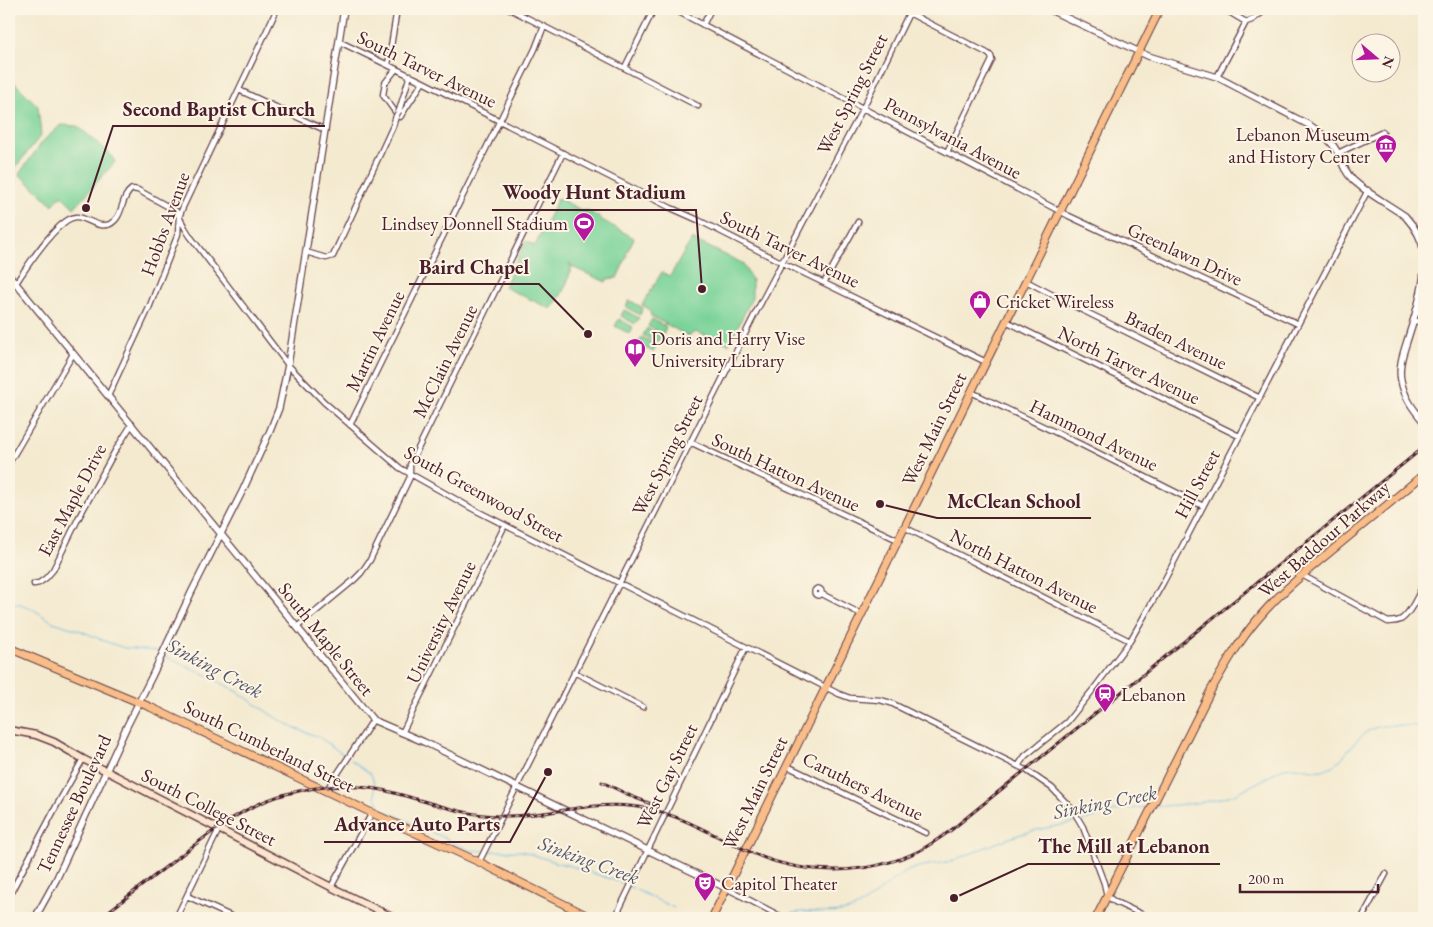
<svg xmlns="http://www.w3.org/2000/svg" width="1433" height="927" viewBox="0 0 1433 927" font-family="'EB Garamond',serif">
<style>
.green{fill:#7ad399;stroke:#627962}
.lines{fill:none;stroke-linecap:round;stroke-linejoin:round}
.stream{stroke:#65b7e0;stroke-width:1}
.minor-casing{stroke:#643d44;stroke-width:7}
.tertiary-casing{stroke:#643d44;stroke-width:8}
.secondary-casing{stroke:#643d44;stroke-width:9}
.primary-casing{stroke:#643d44;stroke-width:9}
.minor{stroke:#fff;stroke-width:4.5}
.tertiary{stroke:#fff;stroke-width:5.5}
.secondary{stroke:#fce5cf;stroke-width:6}
.primary{stroke:#f8bd88;stroke-width:7}
.rail-casing{stroke:#4a1f2b;stroke-width:3}
.rail{stroke:#fcf5e5;stroke-width:1;stroke-dasharray:4;stroke-linecap:butt}
.minor-bridge-casing{stroke:#643d44;stroke-width:7;stroke-linecap:butt}
.minor-bridge{stroke:#fff;stroke-width:4.5}
.labels{text-anchor:middle;dominant-baseline:central;stroke-width:4;stroke-linejoin:round;paint-order:stroke}
.street-label{font-size:19px;fill:#4a1f2b;stroke:#fcf5e5}
.poi-label{font-size:19px;fill:#4a1f2b;stroke:#fcf5e5;text-anchor:start}
.water-label{font-size:20px;font-style:italic;fill:#53546a;stroke:#fcf5e5}
.leader{fill:none;stroke:#4a1f2b;stroke-width:2}
.callout-dot{fill:#4a1f2b;stroke:#fcf5e5;stroke-width:2}
.callout-label{font-size:20px;text-anchor:middle;font-weight:bold;fill:#4a1f2b;stroke:#fcf5e5;stroke-width:4;stroke-linejoin:round;paint-order:stroke}
</style>
<rect width="100%" height="100%" fill="#fcf5e5"/>
<filter id="ink" filterUnits="userSpaceOnUse"><feTurbulence type="fractalNoise" baseFrequency=".02" numOctaves="2"/><feDisplacementMap in="SourceGraphic" scale="10" xChannelSelector="R" yChannelSelector="G"/><feConvolveMatrix kernelMatrix="1 2 1 2 8 2 1 2 1" color-interpolation-filters="sRGB"/></filter>
<filter id="wash" filterUnits="userSpaceOnUse"><feTurbulence type="fractalNoise" baseFrequency=".0096" numOctaves="4" result="noise"/><feDisplacementMap in="SourceGraphic" scale="20" xChannelSelector="R" yChannelSelector="G"/><feGaussianBlur stdDeviation="1.12" result="paint"/><feColorMatrix in="noise" values="0 0 0 0 0 0 0 0 0 0 0 0 0 0 0 0 0 1.4 0 .05"/><feComposite in="paint" operator="in"/></filter>
<g filter="url(#wash)">
<rect width="100%" height="100%" fill="#f4ead0"/>
<!-- green -->
<path class="green" d="M9,77L38,106L41,135L9,176Z
M61,125L77,126L108,151L115,162L74,208L61,195L53,205L19,174L43,141Z
M558,198L585,212L586,210L601,218L600,219L634,238L626,254L627,256L617,278L607,279L606,282L572,267L571,264L569,263L571,268C568,284 561,297 551,309L504,287L526,241L535,246Z
M692,239L742,263L752,280V298L729,344L696,332L688,336L651,316L649,309L642,305L662,272L670,276Z
M629,300L643,308L640,315L626,307Z
M624,310L639,318L635,324L621,316Z
M619,319L633,327L630,334L615,326Z
M652,319L666,327L663,334L648,326Z
M647,328L661,336L657,343L643,335Z
M642,337L656,345L653,352L638,344Z"/>
<g class="lines">
<!-- stream -->
<path class="stream" d="M9,604H20L31,608L53,622L81,631L107,642L124,648L155,651L160,654
M164,656L192,669L205,674L238,692L273,716L297,729L319,737L345,756
M351,760L371,774L374,783L375,796L382,809L470,850L483,851
M1154,807C1181,804 1209,804 1234,794C1245,789 1257,783 1268,777C1273,774 1279,769 1285,768C1299,764 1313,774 1326,769C1345,762 1351,741 1368,731C1384,721 1406,728 1424,725
M1081,821L1122,809L1148,807
M487,851H522L555,862L581,869L622,883L674,908
M786,915C807,907 828,917 850,910C871,903 887,882 906,872C920,864 939,865 954,860C978,851 1001,840 1025,833C1042,828 1060,826 1077,822"/>
</g>
</g>
<g filter="url(#ink)">
<g class="lines">
<!-- minor casing -->
<g class="minor-casing">
<path id="minor" d="M510,9L698,106
M673,9L1069,216L1298,324
M1224,9L1246,22
M909,13L987,53L991,56L992,60L947,152
M703,25L711,9
M340,42L423,82L671,208L698,220L781,262L986,362
M388,65L397,9
M625,67L654,9
M396,69L385,83L383,95L396,113L401,116
M1217,77L1246,22L1252,20L1267,9
M239,90L325,130
M399,111L410,75
M400,117L423,82
M1338,153L1383,132
M306,252L326,258L333,256L393,126L396,116
M1026,281L1078,308L1260,398
M16,283C26,268 59,216 77,217C88,218 98,229 110,224C124,217 120,197 132,189L138,190L176,211L185,228L190,236L288,365L324,402L400,468L473,509L839,694L850,698L880,700L891,703L1026,770L1052,788L1073,810L1083,827L1104,883L1107,896L1115,902L1150,918
M824,283L858,222
M1416,312L1424,315
M1006,321L1239,436
M1413,321L1424,322
M971,392L1080,444L1203,506
M108,396L149,308L178,234L179,217L183,207L277,9
M350,425L535,49L544,26
M690,442L898,540
M9,463L73,354
M904,527L1130,641
M1302,575L1388,622C1392,621 1396,622 1400,620C1409,616 1420,592 1424,583
M34,584L39,583L46,578L53,570L78,519L115,451L132,424
M814.5 592a3.5 3.5 0 1 1 7 0a3.5 3.5 0 1 1-7 0Z
M822,594L861,614
M297,627L354,580L361,573L370,560L410,477V465L563,153
M574,672L643,707
M402,733L505,525
M787,766L926,833
M1018,766L1025,756L1067,722L1092,691L1130,641L1163,583L1368,190
M326,791L373,720
M479,862L754,316L863,108L911,9
M331,887L372,813
M726,888L784,918
M9,896L57,805L83,759
M187,896L235,918
M176,918L219,829
M615,918L746,647
M1362,918L1386,874"/>
</g>
<!-- tertiary casing -->
<g class="tertiary-casing">
<path id="tertiary" d="M1048,9L1148,56L1217,77L1311,126C1322,133 1332,141 1338,153C1342,163 1345,172 1353,180C1368,194 1388,204 1405,216C1414,226 1422,238 1424,252C1427,279 1416,313 1408,338C1404,351 1398,366 1401,380C1404,397 1413,409 1424,422
M9,275L373,720L424,742L726,888
M35,918L56,880L126,728L152,676L192,591L243,490L270,431L279,408L288,365L344,9"/>
</g>
<!-- secondary casing -->
<g class="secondary-casing">
<path id="secondary" d="M9,730L36,735L54,742L83,759L331,887L394,918"/>
</g>
<!-- primary casing -->
<g class="primary-casing">
<path id="primary" d="M9,648L150,707L372,813L479,862L592,918
M712,918L1160,9
M1096,918L1211,690C1225,666 1239,641 1257,620C1280,592 1308,570 1336,547C1365,523 1395,499 1424,474"/>
</g>
<!-- minor -->
<use href="#minor" class="minor"/>
<!-- tertiary -->
<use href="#tertiary" class="tertiary"/>
<!-- secondary -->
<use href="#secondary" class="secondary"/>
<!-- primary -->
<use href="#primary" class="primary"/>
<!-- rail casing -->
<g class="rail-casing">
<path id="rail" d="M602,782L633,797L654,805
M100,918C126,898 153,877 180,856C213,831 245,805 286,794C315,786 347,784 377,789C418,797 456,815 498,816C550,818 595,797 649,809C685,817 716,837 750,852C802,876 867,876 919,851C930,845 940,838 950,831L1424,447"/>
</g>
<!-- rail -->
<use href="#rail" class="rail"/>
<!-- minor-bridge casing -->
<g class="minor-bridge-casing">
<path id="minor-bridge" d="M396,116L399,111"/>
</g>
<!-- minor-bridge -->
<use href="#minor-bridge" class="minor-bridge"/>
</g>
</g>
<!-- icons -->
<defs>
<g id="museum-pin" transform="scale(1.125)"><path d="M0 17L-7.5 6A9.5 9.5 0 1 1 7.5 6Z" fill="#b5179e" stroke="#fcf5e5"/><path d="M0-6L6-3V-2H-6V-3ZM-5-1h2V3h-2ZM-1-1h2V3h-2ZM3-1h2V3H3ZM-6 4H6V6H-6Z" fill="#fff"/></g>
<g id="stadium-pin" transform="scale(1.125)"><path d="M0 17L-7.5 6A9.5 9.5 0 1 1 7.5 6Z" fill="#b5179e" stroke="#fcf5e5"/><path d="M0-5a6.5 5 0 1 0 0 10a6.5 5 0 1 0 0-10ZM-3.5-1.8h7v3.6h-7Z" fill="#fff"/></g>
<g id="shop-pin" transform="scale(1.125)"><path d="M0 17L-7.5 6A9.5 9.5 0 1 1 7.5 6Z" fill="#b5179e" stroke="#fcf5e5"/><path d="M-5-2.5h2.3a2.7 3.5 0 0 1 5.4 0H5L5.5 6h-11ZM-1.5-2.5h3a1.5 2.3 0 0 0-3 0Z" fill="#fff"/></g>
<g id="library-pin" transform="scale(1.125)"><path d="M0 17L-7.5 6A9.5 9.5 0 1 1 7.5 6Z" fill="#b5179e" stroke="#fcf5e5"/><path d="M-6-4Q-3-5.5-.7-3.5V5Q-3 3-6 4ZM6-4Q3-5.5 .7-3.5V5Q3 3 6 4Z" fill="#fff"/></g>
<g id="station-pin" transform="scale(1.125)"><path d="M0 17L-7.5 6A9.5 9.5 0 1 1 7.5 6Z" fill="#b5179e" stroke="#fcf5e5"/><path d="M-3-6H3Q5-6 5-4V2Q5 4 3 4L4.5 6H3L1.5 4h-3L-3 6H-4.5L-3 4Q-5 4-5 2V-4Q-5-6-3-6ZM-3.5-4v3h7v-3ZM-3.5 1v1.5H-2V1ZM2 1v1.5H3.5V1Z" fill="#fff"/></g>
<g id="theatre-pin" transform="scale(1.125)"><path d="M0 17L-7.5 6A9.5 9.5 0 1 1 7.5 6Z" fill="#b5179e" stroke="#fcf5e5"/><path d="M-5-5.5Q0-4 5-5.5V0Q5 5 0 6Q-5 5-5 0ZM-3.3-2.5H-1v1.5H-3.3ZM1-2.5H3.3v1.5H1ZM-2.8 1Q0 5.5 2.8 1Z" fill="#fff"/></g>
</defs>
<g fill-rule="evenodd">
<use href="#museum-pin" x="1386" y="145"/>
<use href="#stadium-pin" x="584" y="223"/>
<use href="#shop-pin" x="980" y="301"/>
<use href="#library-pin" x="635" y="349"/>
<use href="#station-pin" x="1105" y="694"/>
<use href="#theatre-pin" x="705" y="883"/>
</g>
<g class="labels">
<!-- street labels -->
<g class="street-label">
<text transform="translate(427 69) rotate(26)">South Tarver Avenue</text>
<text transform="translate(852 94) rotate(-63)">West Spring Street</text>
<text transform="translate(953 138) rotate(28)">Pennsylvania Avenue</text>
<text transform="translate(165 224) rotate(-70)">Hobbs Avenue</text>
<text transform="translate(790 249) rotate(26)">South Tarver Avenue</text>
<text transform="translate(1185 254) rotate(25)">Greenlawn Drive</text>
<text transform="translate(1176 340) rotate(26)">Braden Avenue</text>
<text transform="translate(375 341) rotate(-64)">Martin Avenue</text>
<text transform="translate(445 361) rotate(-64)">McClain Avenue</text>
<text transform="translate(1129 365) rotate(26)">North Tarver Avenue</text>
<text transform="translate(934 429) rotate(-64)">West Main Street</text>
<text transform="translate(1094 435) rotate(26)">Hammond Avenue</text>
<text transform="translate(667 455) rotate(-63)">West Spring Street</text>
<text transform="translate(786 472) rotate(25)">South Hatton Avenue</text>
<text transform="translate(1197 484) rotate(-62)">Hill Street</text>
<text transform="translate(484 494) rotate(29)">South Greenwood Street</text>
<text transform="translate(72 500) rotate(-62)">East Maple Drive</text>
<text transform="translate(1324 539) rotate(-41)">West Baddour Parkway</text>
<text transform="translate(1024 571) rotate(27)">North Hatton Avenue</text>
<text transform="translate(441 622) rotate(-64)">University Avenue</text>
<text transform="translate(326 639) rotate(51)">South Maple Street</text>
<text transform="translate(269 746) rotate(26)">South Cumberland Street</text>
<text transform="translate(667 776) rotate(-64)">West Gay Street</text>
<text transform="translate(863 786) rotate(26)">Caruthers Avenue</text>
<text transform="translate(755 793) rotate(-64)">West Main Street</text>
<text transform="translate(74 804) rotate(-65)">Tennessee Boulevard</text>
<text transform="translate(209 807) rotate(27)">South College Street</text>
</g>
<!-- poi labels -->
<g class="poi-label">
<text x="1370" y="134" text-anchor="end">Lebanon Museum<tspan x="1370" dy="22">and History Center</tspan></text>
<text x="568" y="223" text-anchor="end">Lindsey Donnell Stadium</text>
<text x="996" y="301">Cricket Wireless</text>
<text x="651" y="338">Doris and Harry Vise<tspan x="651" dy="22">University Library</tspan></text>
<text x="1121" y="694">Lebanon</text>
<text x="721" y="883">Capitol Theater</text>
</g>
<!-- water labels -->
<g class="water-label">
<text transform="translate(215 668) rotate(28)">Sinking Creek</text>
<text transform="translate(1105 802) rotate(-11)">Sinking Creek</text>
<text transform="translate(589 860) rotate(20)">Sinking Creek</text>
</g>
</g>
<!-- callouts -->
<path class="leader" d="M86 208L113 126H325M702 289L696 210H492M588 334L539 284H409M880 504L937 518H1091M548 772L510 842H324M954 898L1028 864H1220"/>
<g class="callout-dot">
<circle cx="86" cy="208" r="5"/>
<circle cx="702" cy="289" r="5"/>
<circle cx="588" cy="334" r="5"/>
<circle cx="880" cy="504" r="5"/>
<circle cx="548" cy="772" r="5"/>
<circle cx="954" cy="898" r="5"/>
</g>
<g class="callout-label">
<text x="219" y="116">Second Baptist Church</text>
<text x="594" y="199">Woody Hunt Stadium</text>
<text x="474" y="274">Baird Chapel</text>
<text x="1014" y="508">McClean School</text>
<text x="417" y="831">Advance Auto Parts</text>
<text x="1124" y="853">The Mill at Lebanon</text>
</g>
<!-- margin -->
<rect width="1433" height="927" fill="none" stroke="#fcf5e5" stroke-width="30"/>
<!-- north arrow -->
<g transform="translate(1376 58) rotate(109)"><circle r="24" fill="#fcf5e5" stroke="#b59f9b"/>
<path d="M0-4L9 19L0 12L-9 19Z" fill="#b5179e"/>
<text y="-8" font-size="14" font-weight="bold" text-anchor="middle" fill="#4a1f2b">N</text>
</g>
<!-- scale -->
<path d="M1240 884v8h138v-8" fill="none" stroke="#4a1f2b" stroke-width="2.5"/>
<text x="1248" y="884" font-size="15" fill="#4a1f2b" stroke="#fcf5e5" stroke-width="4" paint-order="stroke">200 m</text>
</svg>
